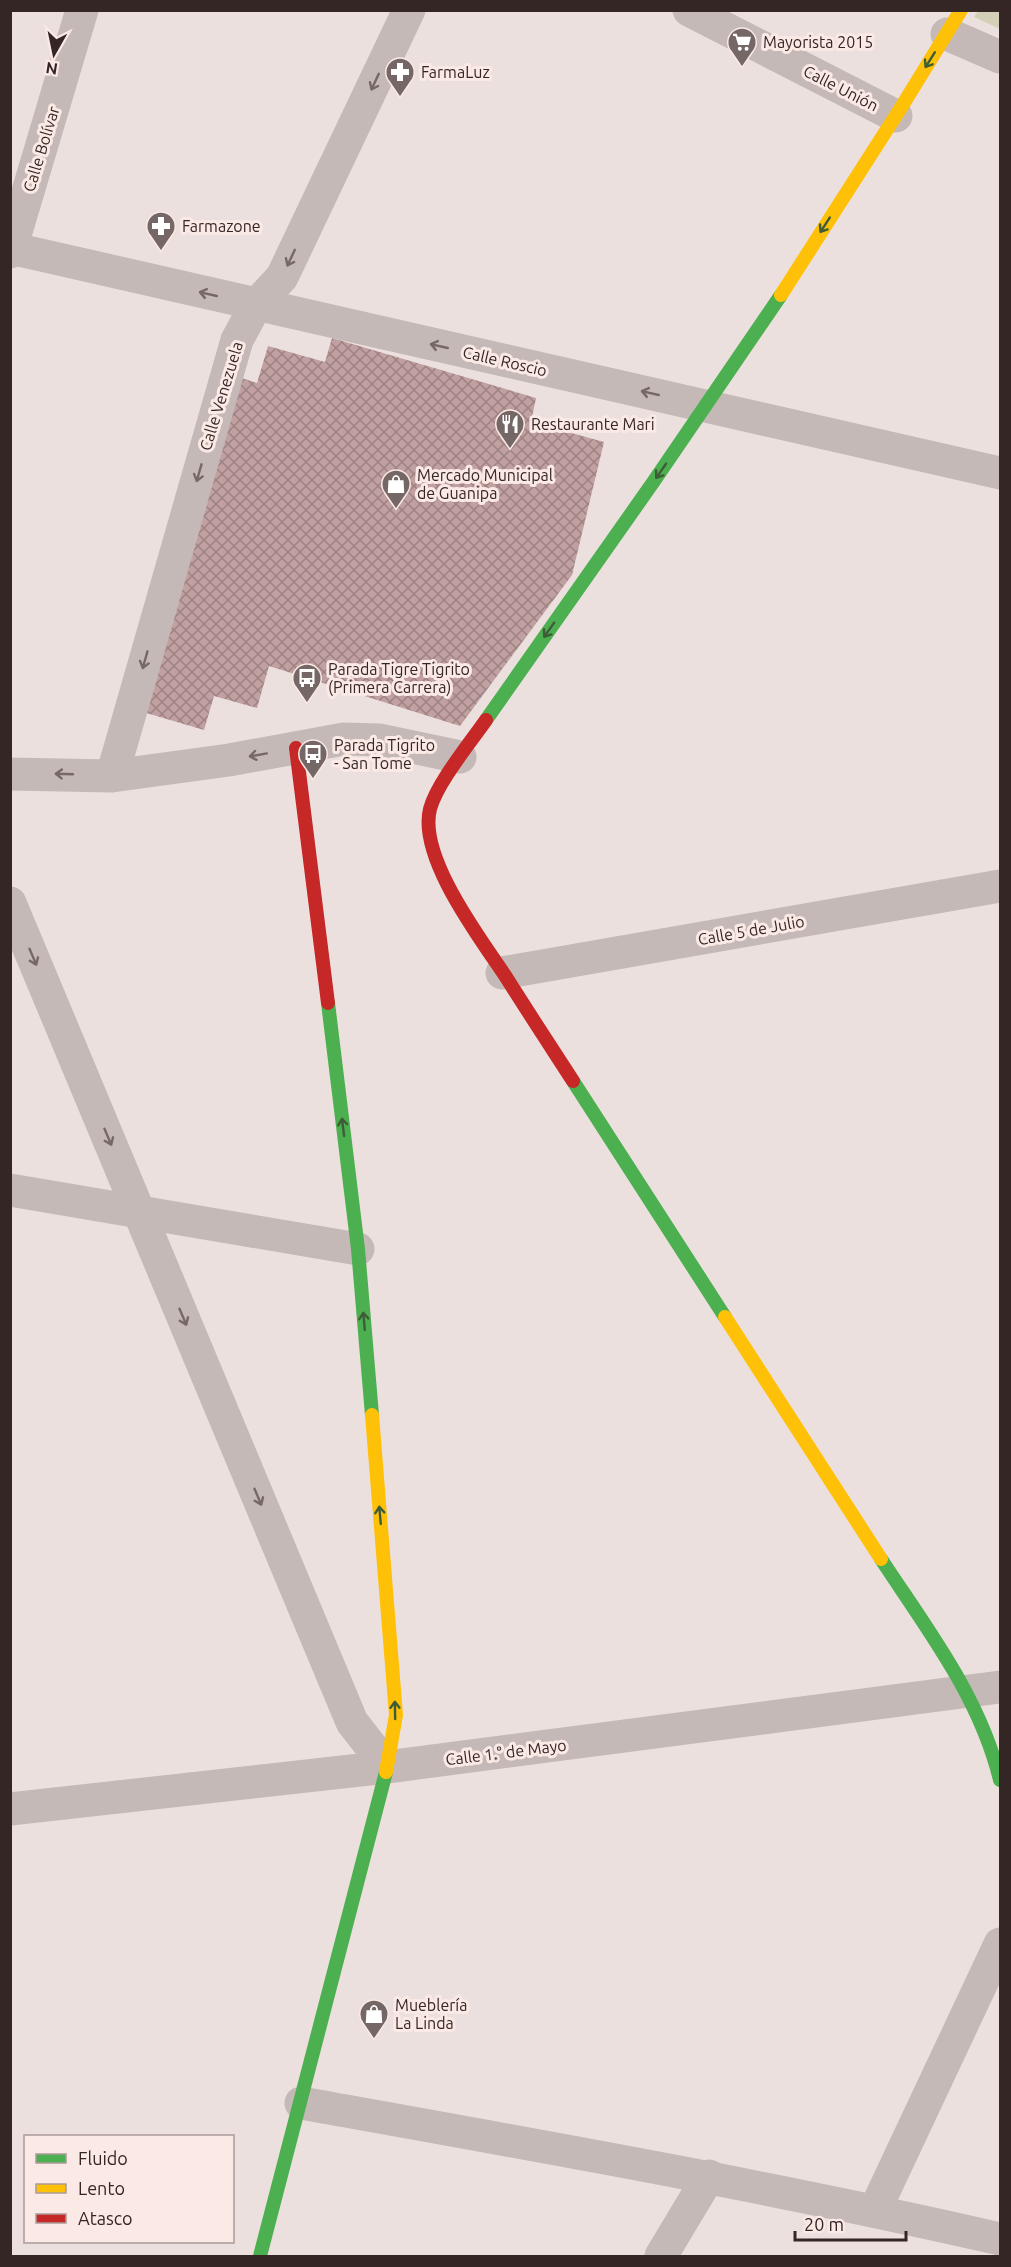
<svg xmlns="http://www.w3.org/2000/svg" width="1011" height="2267" viewBox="0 0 1011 2267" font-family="Ubuntu,sans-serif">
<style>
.green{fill:#d4cfb7}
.building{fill:url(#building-cross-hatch)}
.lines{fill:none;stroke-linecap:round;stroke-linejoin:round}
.street{stroke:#c5b9b7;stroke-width:33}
.fast{stroke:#4caf50;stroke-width:14}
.slow{stroke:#ffc107;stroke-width:14}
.jam{stroke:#c62828;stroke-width:14}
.oneway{stroke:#3e5d37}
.oneway2{stroke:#766867}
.labels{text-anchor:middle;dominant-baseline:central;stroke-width:6;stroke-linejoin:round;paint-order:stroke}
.poi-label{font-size:16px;fill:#352626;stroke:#fae9e4;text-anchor:start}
.street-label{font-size:16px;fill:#352626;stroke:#fae9e4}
</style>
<defs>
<pattern id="building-cross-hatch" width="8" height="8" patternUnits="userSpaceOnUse" patternTransform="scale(1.5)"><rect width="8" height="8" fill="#c1a0a1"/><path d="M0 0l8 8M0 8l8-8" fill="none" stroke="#9e8283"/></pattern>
</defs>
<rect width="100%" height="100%" fill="#ece0de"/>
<!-- green -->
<path class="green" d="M978,11H1000V29L974,17Z"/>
<!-- building -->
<path class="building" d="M332,338L536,398L531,422L604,442L572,575L460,726L269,666L257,708L214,696L204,730L143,712L242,378L257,383L268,346L325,362Z"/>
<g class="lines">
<!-- street -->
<path class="street" d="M689,10L896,116
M947,34L1000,57
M10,248L1000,473
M10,252L82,10
M10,774L112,776L229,760L344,739L379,740L460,757
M112,776L237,340L256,305L282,277L409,10
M10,903L352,1722L387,1767
M502,973L1000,886
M10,1190L358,1249
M10,1809L387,1767L1000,1687
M301,2103C535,2145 769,2186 1000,2239
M875,2210L1000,1944
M661,2256L709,2176"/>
<!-- fast -->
<path class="fast" d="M486,720L654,481L781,295
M328,1003L358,1249L372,1415
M573,1081L725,1317
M881,1559C927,1629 980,1697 1000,1780
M260,2256L386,1772"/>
<!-- slow -->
<path class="slow" d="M781,295L902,106L961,10
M725,1317L881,1559
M372,1415L396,1715L386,1772"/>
<!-- jam -->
<path class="jam" d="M486,720C470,743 437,783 430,809C418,857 480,938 506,977C528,1012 551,1047 573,1081
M296,748L328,1003"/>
</g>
<!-- one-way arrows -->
<defs><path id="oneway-shaft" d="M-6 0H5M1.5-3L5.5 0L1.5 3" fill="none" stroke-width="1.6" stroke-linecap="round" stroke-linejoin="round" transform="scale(1.5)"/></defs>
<g class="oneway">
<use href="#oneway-shaft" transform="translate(930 60) rotate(122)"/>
<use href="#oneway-shaft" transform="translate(825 225) rotate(123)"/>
<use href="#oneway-shaft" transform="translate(661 471) rotate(125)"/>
<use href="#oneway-shaft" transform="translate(549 630) rotate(125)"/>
<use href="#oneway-shaft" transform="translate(343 1127) rotate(-97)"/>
<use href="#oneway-shaft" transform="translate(364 1321) rotate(-95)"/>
<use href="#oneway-shaft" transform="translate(380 1515) rotate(-95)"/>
<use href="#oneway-shaft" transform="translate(395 1710) rotate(-91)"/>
</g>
<g class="oneway2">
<use href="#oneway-shaft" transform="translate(375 82) rotate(115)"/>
<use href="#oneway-shaft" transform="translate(291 258) rotate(115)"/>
<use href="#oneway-shaft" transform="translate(208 294) rotate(-167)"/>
<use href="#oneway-shaft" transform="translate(439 346) rotate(-167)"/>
<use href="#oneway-shaft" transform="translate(650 393) rotate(-167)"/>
<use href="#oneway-shaft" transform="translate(199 473) rotate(106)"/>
<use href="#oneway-shaft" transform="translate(145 660) rotate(106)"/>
<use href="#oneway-shaft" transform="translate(258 755) rotate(170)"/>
<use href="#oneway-shaft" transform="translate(64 774) rotate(-178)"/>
<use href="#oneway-shaft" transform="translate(33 957) rotate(67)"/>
<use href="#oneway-shaft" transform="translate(108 1137) rotate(67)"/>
<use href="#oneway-shaft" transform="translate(183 1317) rotate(67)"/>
<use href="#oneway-shaft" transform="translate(258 1497) rotate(67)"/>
</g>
<!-- icons -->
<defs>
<g id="supermarket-pin" transform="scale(1.5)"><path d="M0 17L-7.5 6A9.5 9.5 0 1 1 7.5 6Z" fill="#756766" stroke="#fae9e4"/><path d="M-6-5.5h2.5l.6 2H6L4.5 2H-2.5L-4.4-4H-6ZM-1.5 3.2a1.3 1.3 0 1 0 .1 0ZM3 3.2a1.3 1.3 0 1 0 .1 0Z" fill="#fff"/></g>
<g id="pharmacy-pin" transform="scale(1.5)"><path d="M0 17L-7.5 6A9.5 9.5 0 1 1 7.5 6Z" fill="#756766" stroke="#fae9e4"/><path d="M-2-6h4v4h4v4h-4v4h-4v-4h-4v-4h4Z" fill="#fff"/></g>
<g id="restaurant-pin" transform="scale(1.5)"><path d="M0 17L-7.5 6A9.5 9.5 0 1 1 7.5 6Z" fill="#756766" stroke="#fae9e4"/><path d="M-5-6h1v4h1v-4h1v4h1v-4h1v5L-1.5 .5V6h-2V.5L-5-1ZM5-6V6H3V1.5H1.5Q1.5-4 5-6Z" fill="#fff"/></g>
<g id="shop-pin" transform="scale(1.5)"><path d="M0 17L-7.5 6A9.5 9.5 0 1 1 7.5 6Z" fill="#756766" stroke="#fae9e4"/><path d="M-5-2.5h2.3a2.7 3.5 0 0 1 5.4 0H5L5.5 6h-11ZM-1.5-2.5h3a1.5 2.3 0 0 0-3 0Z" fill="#fff"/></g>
<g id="bus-pin" transform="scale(1.5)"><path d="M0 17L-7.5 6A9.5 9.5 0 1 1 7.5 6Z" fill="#756766" stroke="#fae9e4"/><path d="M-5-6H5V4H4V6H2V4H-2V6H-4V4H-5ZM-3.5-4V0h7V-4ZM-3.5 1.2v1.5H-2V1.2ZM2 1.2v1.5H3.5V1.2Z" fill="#fff"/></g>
</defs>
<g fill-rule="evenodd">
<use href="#supermarket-pin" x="742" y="42"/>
<use href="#pharmacy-pin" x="400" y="72"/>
<use href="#pharmacy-pin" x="161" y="226"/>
<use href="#restaurant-pin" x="510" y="424"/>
<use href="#shop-pin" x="396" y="484"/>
<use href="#bus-pin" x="307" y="678"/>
<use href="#bus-pin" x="313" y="754"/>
<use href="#shop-pin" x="374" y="2014"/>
</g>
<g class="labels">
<!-- poi labels -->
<g class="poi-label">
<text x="763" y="42">Mayorista 2015</text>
<text x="421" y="72">FarmaLuz</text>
<text x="182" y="226">Farmazone</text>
<text x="531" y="424">Restaurante Mari</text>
<text x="417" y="475">Mercado Municipal<tspan x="417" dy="18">de Guanipa</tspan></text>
<text x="328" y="669">Parada Tigre Tigrito<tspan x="328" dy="18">(Primera Carrera)</tspan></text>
<text x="334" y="745">Parada Tigrito<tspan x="334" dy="18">- San Tome</tspan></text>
<text x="395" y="2005">Mueblería<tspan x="395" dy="18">La Linda</tspan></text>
</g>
<!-- street labels -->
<g class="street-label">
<text transform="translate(841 88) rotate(27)">Calle Unión</text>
<text transform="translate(41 149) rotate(-73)">Calle Bolívar</text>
<text transform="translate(505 361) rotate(13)">Calle Roscio</text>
<text transform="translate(221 396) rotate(-73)">Calle Venezuela</text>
<text transform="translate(751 930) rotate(-10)">Calle 5 de Julio</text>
<text transform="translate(506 1752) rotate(-7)">Calle 1.° de Mayo</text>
</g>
</g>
<!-- border -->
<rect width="1011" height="2267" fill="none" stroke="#352626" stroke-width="24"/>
<!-- legend -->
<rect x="24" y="2135" width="210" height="108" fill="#fae9e4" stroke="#ab9b98" stroke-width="1.5"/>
<rect x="36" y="2154" width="30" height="9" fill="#4caf50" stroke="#ab9b98" stroke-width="1.5"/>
<text x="78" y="2165" font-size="18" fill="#352626">Fluido</text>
<rect x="36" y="2184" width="30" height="9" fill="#ffc107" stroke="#ab9b98" stroke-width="1.5"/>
<text x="78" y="2195" font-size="18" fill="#352626">Lento</text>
<rect x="36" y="2214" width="30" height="9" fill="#c62828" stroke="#ab9b98" stroke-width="1.5"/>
<text x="78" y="2225" font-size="18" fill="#352626">Atasco</text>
<!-- north arrow -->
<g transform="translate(54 54) rotate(189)" stroke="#fae9e4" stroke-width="4.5" paint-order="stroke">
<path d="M0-4.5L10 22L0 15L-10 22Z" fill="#352626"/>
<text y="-9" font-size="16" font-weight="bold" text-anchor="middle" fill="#352626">N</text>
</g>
<!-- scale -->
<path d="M795 2231v9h111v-9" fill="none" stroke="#352626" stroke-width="3"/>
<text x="804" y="2231" font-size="18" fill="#352626" stroke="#fae9e4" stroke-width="4.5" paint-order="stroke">20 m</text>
</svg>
